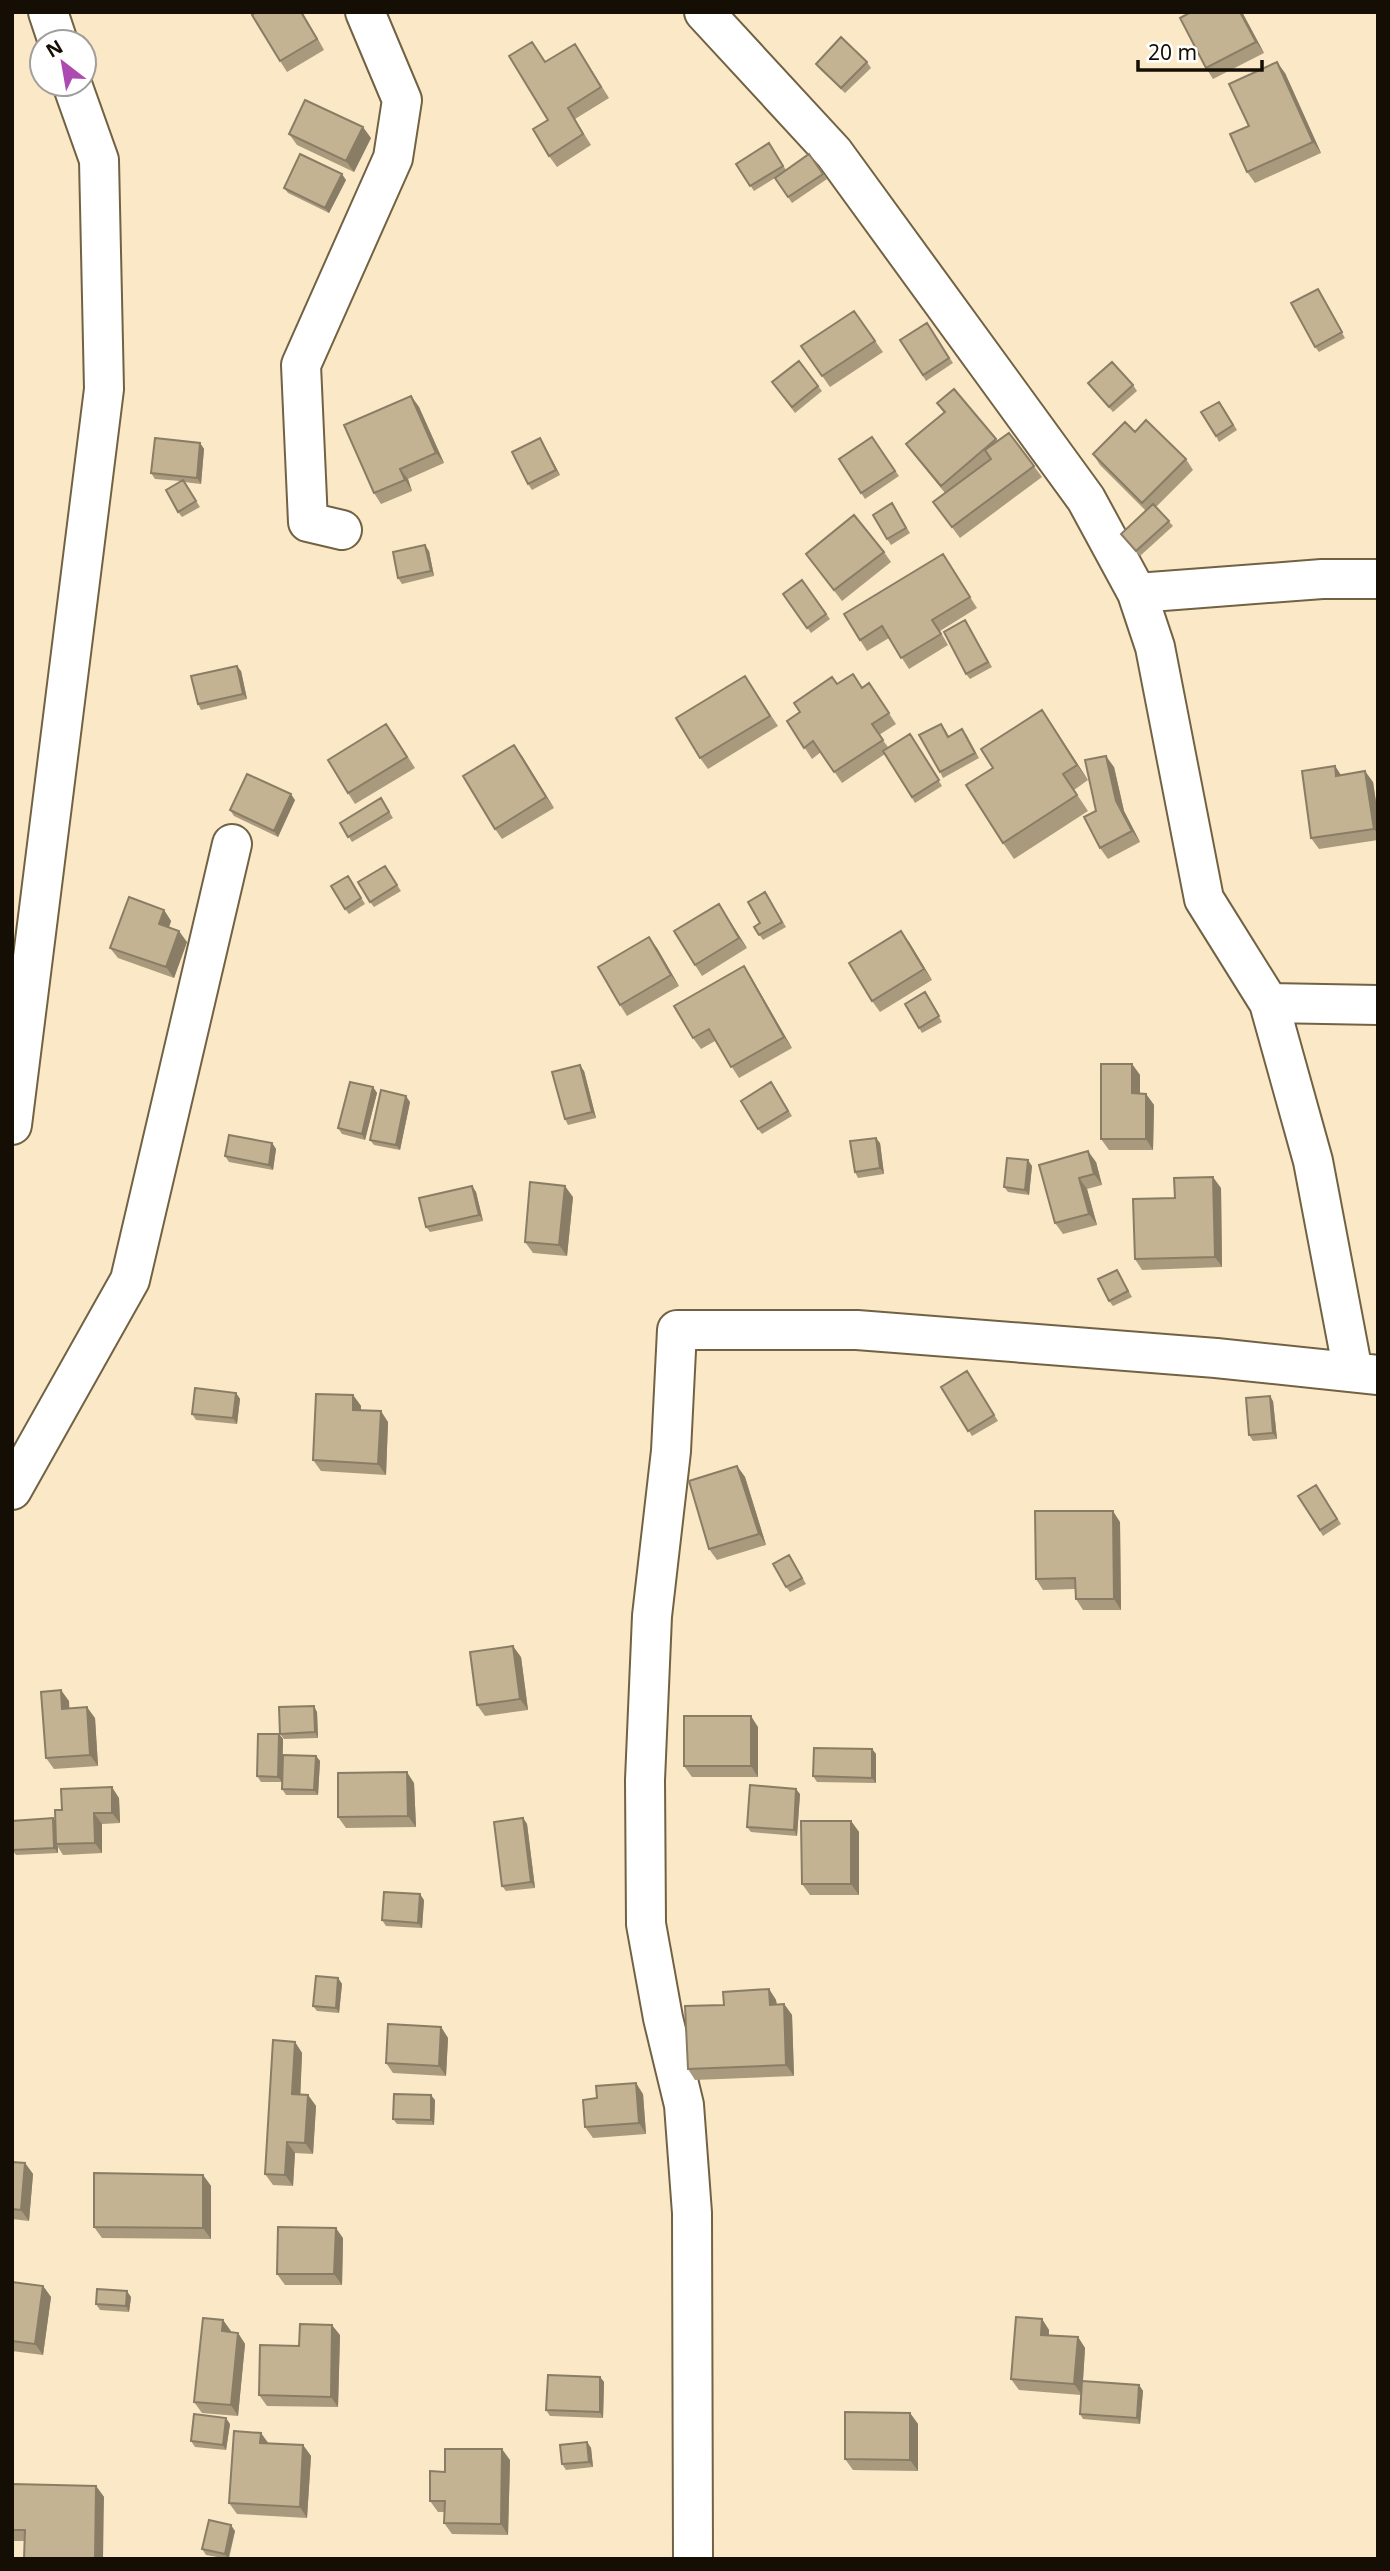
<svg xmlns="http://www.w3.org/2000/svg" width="1390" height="2571" viewBox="0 0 1390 2571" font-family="'Noto Sans',sans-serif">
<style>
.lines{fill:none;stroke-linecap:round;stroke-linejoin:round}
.minor-casing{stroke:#716244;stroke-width:42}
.minor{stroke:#fff;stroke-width:38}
.wall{fill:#a99a7e}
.shaded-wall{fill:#897d66}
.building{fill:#c4b392;stroke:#897d66;stroke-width:2}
</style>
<rect width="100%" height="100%" fill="#fae8c6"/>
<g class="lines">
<!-- minor casing -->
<g class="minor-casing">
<path id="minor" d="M48,12L58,42
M704,12L834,153L1086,499L1137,593L1155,647L1204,899L1269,1003L1313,1161L1353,1372
M342,530L308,522L301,365L393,158L402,100L365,12
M1137,593L1322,579H1378
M1269,1003L1378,1005
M12,1125L104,389L99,160L72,84
M12,1490L130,1280L232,844
M693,2559L692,2213L684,2105L663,2018L646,1924L645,1780L652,1616L671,1451L677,1330H857L1216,1358L1378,1375"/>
</g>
<!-- minor -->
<use href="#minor" class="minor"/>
</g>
<!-- wall -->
<path class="wall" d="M256,12H302L324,50L287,72L280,61Z
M1242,12L1264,53L1213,79L1206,68Z
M582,55L609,98L575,119L591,145L557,167L549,156L545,62Z
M867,62L871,68L845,93L820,69L816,64Z
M1285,73L1321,153L1255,183L1247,172L1249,126Z
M289,134L371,138L354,172L297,145Z
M769,143L786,170L809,154L827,179L792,203L775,178L754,191L736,164Z
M346,180L329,213L288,193L284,188Z
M1318,289L1345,338L1319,352L1315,347Z
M854,311L883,352L830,387L801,346Z
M927,323L953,363L926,381L900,340Z
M799,361L822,391L795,413L772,382Z
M1088,383L1133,385L1137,391L1113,412Z
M954,389L998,441L1009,433L1042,477L960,538L933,502L945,493L914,455L906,444L944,413L937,403Z
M411,396L419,407L444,463L408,479L412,491L381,504L374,493Z
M1223,407L1237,430L1219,442L1216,436Z
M1135,432L1186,459L1193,470L1156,507L1173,526L1140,556L1121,534L1146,511L1100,465L1093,454Z
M872,437L899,476L865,499L839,459Z
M540,438L560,475L532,490L528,484Z
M200,443L204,449L201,484L184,482L200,507L182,517L178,512L180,481L155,479L151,473Z
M892,503L910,533L891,545L887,539Z
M429,551L434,576L402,584L398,578Z
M884,552L891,562L842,601L806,554Z
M950,565L977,608L940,631L948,645L909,669L889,638L867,651L860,640Z
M802,580L830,619L811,633L783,594Z
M965,620L992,667L970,679L966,674Z
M241,671L247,699L201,710L198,704Z
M745,676L778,726L708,769L700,758Z
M869,683L896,724L879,735L888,747L910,734L942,786L915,803L885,754L842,783L821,752L812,759L787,721L837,684L862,688Z
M1042,710L1088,780L1074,790L1088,811L1014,859L1003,843L993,768Z
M945,729L949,737L966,734L979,758L943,778L940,772Z
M394,735L415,768L355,804L348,793Z
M522,756L554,808L502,839L495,829Z
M1335,766L1341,775L1373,782L1378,815V840L1319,849L1311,838Z
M1114,767L1124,811L1140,842L1108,859L1100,848L1096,811Z
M381,798L393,818L352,842L340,823Z
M295,800L278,837L234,816L230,810Z
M385,866L401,891L374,907L370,902Z
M351,881L365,904L349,914L345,909Z
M769,898L786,927L763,940L754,927L760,923Z
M719,904L747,948L702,976L695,965Z
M164,910L171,921L169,928L187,942L174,978L118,958L110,948Z
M909,942L932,980L880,1012L872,1001Z
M657,948L679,986L627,1016L620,1005Z
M751,977L792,1048L739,1078L715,1041L701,1049L693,1038Z
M925,992L942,1022L922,1033L919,1028Z
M1132,1064L1140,1075V1094H1146L1154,1105L1153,1150H1109L1101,1139Z
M584,1071L596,1118L568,1125L565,1119Z
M373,1087L377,1093L365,1140L342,1134L338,1128Z
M775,1088L792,1116L762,1134L758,1129Z
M410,1102L400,1150L374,1145L370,1140Z
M272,1143L276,1149L273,1170L229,1162L225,1156Z
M880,1143L884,1174L858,1178L855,1172Z
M1096,1162L1102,1185L1087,1189L1097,1225L1063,1234L1055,1223L1039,1165Z
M1032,1166L1029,1195L1008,1192L1004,1187Z
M472,1186L476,1192L483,1221L430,1232L426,1227Z
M1221,1188L1222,1267L1142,1270L1135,1259Z
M573,1197L567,1256L533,1253L525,1242Z
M1117,1270L1132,1297L1113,1306L1109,1301Z
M967,1371L998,1421L972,1436L941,1387Z
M236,1393L240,1399L237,1424L196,1420L192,1414Z
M353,1395L361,1406V1410L388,1422L386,1475L321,1471L313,1460Z
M1273,1401L1277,1439L1253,1441L1249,1435Z
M737,1466L745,1477L766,1545L717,1560L709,1549Z
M1316,1485L1341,1524L1323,1536L1298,1496Z
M1120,1522L1121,1610H1083L1076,1599L1075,1589L1043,1590L1036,1579Z
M793,1561L806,1584L790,1592L786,1587Z
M521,1657L528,1710L485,1716L477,1705Z
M69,1701V1709L95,1718L98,1766L54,1769L46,1758Z
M317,1712L318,1738L284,1739L280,1734Z
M758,1727V1777H692L684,1766Z
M279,1734L283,1739L282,1782H261L257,1776Z
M872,1749L876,1754V1783L817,1782L813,1776Z
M316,1756L320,1761L318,1795H286L282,1789Z
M414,1783L416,1827L346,1828L338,1817Z
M800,1794L797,1836L751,1832L747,1827Z
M119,1798L120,1823L102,1824V1853L63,1855L58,1847V1853L16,1855L12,1850V1821L53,1818L55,1821L62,1810Z
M523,1818L527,1824L535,1888L506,1891L502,1886Z
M851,1821L859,1832V1895H810L802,1884Z
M424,1900L422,1928L386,1926L382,1920Z
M338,1978L342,1984L339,2013L317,2011L313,2006Z
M769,1989L776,2000L777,2004H784L792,2015L794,2076L695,2080L688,2069Z
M441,2027L448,2038L446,2076L393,2073L386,2063Z
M295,2042L302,2053L300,2095H308L316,2106L313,2154L295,2153L293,2186L273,2185L265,2174Z
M643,2094L646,2134L593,2138L585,2127Z
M435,2100L434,2125L397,2124L393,2119Z
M12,2162L25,2163L33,2174L29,2221L12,2219Z
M203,2175L211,2186V2239L102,2238L94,2227Z
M343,2238L342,2285H285L277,2274Z
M12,2282L43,2286L51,2297L43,2355L12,2351Z
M131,2297L129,2312L100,2310L96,2304Z
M1042,2319L1049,2330V2336L1078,2337L1085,2348L1083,2381L1139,2385L1143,2391L1140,2424L1083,2419L1080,2414L1081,2395L1019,2390L1011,2379Z
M223,2320L231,2332L238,2333L245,2344L238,2416L202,2413L194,2402Z
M340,2335L338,2407L267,2406L259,2395L299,2346Z
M600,2377L604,2382L603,2418L550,2416L546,2410Z
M910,2413L918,2424V2471L853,2470L845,2459Z
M230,2424L226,2450L195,2447L191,2441Z
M587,2442L591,2448L593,2467L566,2470L562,2464Z
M268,2443L303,2445L311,2456L307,2518L237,2514L229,2503Z
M510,2460L508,2535L452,2534L444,2523L445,2512H438L430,2501Z
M12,2484L96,2486L104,2497L25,2541H12Z
M235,2531L229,2559L206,2555L202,2549Z"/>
<!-- shaded-wall -->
<path class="shaded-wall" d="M301,12H302L324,50L317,39Z
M1240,12H1242L1264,53L1256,42Z
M1277,62L1285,73L1321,153L1313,142Z
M363,127L371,138L354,172L346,161Z
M342,174L346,180L329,213L325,208Z
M411,396L419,407L444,463L436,453Z
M540,438L543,443L560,475L556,470Z
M200,443L204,449L201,484L197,478Z
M400,469L408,479L412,491L405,480Z
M425,545L429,551L434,576L431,571Z
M237,666L241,671L247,699L243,694Z
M1042,710L1053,726L1088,780L1077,765Z
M514,745L522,756L554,808L546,797Z
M1106,756L1114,767L1124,811L1140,842L1132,831L1116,801Z
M1335,766L1342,777L1336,776Z
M1365,771L1373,782L1378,815V834L1374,829Z
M291,794L295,800L278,837L274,831Z
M719,904L747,948L739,938Z
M164,910L171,921L166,935L159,924Z
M179,931L187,942L174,978L166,967Z
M901,931L909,942L932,980L924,969Z
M649,937L657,948L679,986L671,975Z
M744,966L751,977L792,1048L784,1037Z
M1132,1064L1140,1075V1104L1132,1093Z
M580,1065L584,1071L596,1118L592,1112Z
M373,1087L377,1093L365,1140L362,1134Z
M1146,1094L1154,1105L1153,1150L1146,1139Z
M406,1096L410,1102L400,1150L396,1145Z
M876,1138L880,1143L884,1174L880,1168Z
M272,1143L276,1149L273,1170L269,1165Z
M1088,1151L1096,1162L1102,1185L1094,1174Z
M1028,1160L1032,1166L1029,1195L1025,1190Z
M1213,1177L1221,1188L1222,1267L1215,1257Z
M1079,1178L1087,1189L1097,1225L1089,1214Z
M472,1186L476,1192L483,1221L479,1215Z
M565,1186L573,1197L567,1256L559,1245Z
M236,1393L240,1399L237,1424L233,1418Z
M353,1395L361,1406L360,1421L353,1410Z
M1270,1396L1273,1401L1277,1439L1273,1433Z
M381,1411L388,1422L386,1475L378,1464Z
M737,1466L745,1477L766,1545L759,1534Z
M1113,1511L1120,1522L1121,1610L1114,1599Z
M513,1646L521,1657L528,1710L520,1699Z
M61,1690L69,1701L70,1720L62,1709Z
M314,1706L317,1712L318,1738L315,1732Z
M87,1707L95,1718L98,1766L90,1755Z
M751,1716L758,1727V1777L751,1766Z
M279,1734L283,1739L282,1782L278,1777Z
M872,1749L876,1754V1783L872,1778Z
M316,1756L320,1761L318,1795L314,1790Z
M407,1772L414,1783L416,1827L408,1816Z
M112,1787L119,1798L120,1823L112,1813Z
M796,1789L800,1794L797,1836L794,1830Z
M94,1813L102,1824V1853L95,1843Z
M53,1818L57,1824L56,1844L58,1847V1853L54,1848Z
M523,1818L527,1824L535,1888L531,1882Z
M851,1821L859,1832V1895L851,1884Z
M420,1894L424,1900L422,1928L418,1923Z
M338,1978L342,1984L339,2013L336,2008Z
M769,1989L776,2000L777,2015L770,2005Z
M784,2004L792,2015L794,2076L786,2065Z
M441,2027L448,2038L446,2076L439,2066Z
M295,2042L302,2053L300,2105L292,2094Z
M636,2083L643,2094L646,2134L639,2123Z
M308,2095L316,2106L313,2154L305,2143Z
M431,2095L435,2100L434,2125L431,2120Z
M287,2142L295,2153L293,2186L285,2175Z
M25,2163L33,2174L29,2221L21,2210Z
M203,2175L211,2186V2239L203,2228Z
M336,2228L343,2238L342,2285L334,2274Z
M43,2286L51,2297L43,2355L35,2344Z
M127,2291L131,2297L129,2312L126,2306Z
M1042,2319L1049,2330L1048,2346L1041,2335Z
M223,2320L231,2331L230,2342L222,2331Z
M332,2325L340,2335L338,2407L331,2397Z
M238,2333L245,2344L238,2416L231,2405Z
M1078,2337L1085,2348L1082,2395L1074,2384Z
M600,2377L604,2382L603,2418L600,2412Z
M1139,2385L1143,2391L1140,2424L1137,2418Z
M910,2413L918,2424V2471L910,2460Z
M226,2418L230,2424L226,2450L223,2445Z
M261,2433L269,2444L260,2443Z
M587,2442L591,2448L593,2467L589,2462Z
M303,2445L311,2456L307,2518L300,2507Z
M502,2449L510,2460L508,2535L501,2524Z
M96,2486L104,2497L103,2559H95Z
M231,2525L235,2531L228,2559L225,2554Z"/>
<!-- building -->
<path class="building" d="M256,12H301L317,39L280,61L252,15Z
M1191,12H1240L1256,42L1206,68L1180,18Z
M841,37L867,62L841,88L816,64Z
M532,42L545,62L575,44L601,87L568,108L583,134L549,156L533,129L548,120L509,56Z
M1277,62L1313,142L1247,172L1230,134L1249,126L1229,84Z
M305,100L363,127L346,161L289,134Z
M769,143L783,166L750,186L736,164Z
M300,154L342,174L325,208L284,188Z
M809,154L823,174L788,197L775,178Z
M1318,289L1342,332L1315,347L1291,303Z
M854,311L875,341L822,376L801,346Z
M927,323L949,358L923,375L900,340Z
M799,361L818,386L792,407L772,382Z
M1112,362L1133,385L1109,407L1088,383Z
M954,389L996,439L941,486L906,444L945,412L937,403Z
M411,396L436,453L400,469L405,480L374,493L344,425Z
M1219,402L1233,425L1216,436L1201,412Z
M1146,420L1186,459L1142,503L1093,454L1125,422L1135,432Z
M1009,433L1034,466L952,527L933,502L991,459L985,450Z
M872,437L895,471L861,493L839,459Z
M155,438L200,443L197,478L151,473Z
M540,438L556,470L528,484L512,452Z
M183,480L196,501L178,512L166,490Z
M892,503L906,528L887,539L873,515Z
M1153,504L1169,521L1136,551L1121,534Z
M854,515L884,552L834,590L806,554Z
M425,545L431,571L398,578L393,552Z
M943,554L970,597L932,620L941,634L901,658L882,626L860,640L844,614Z
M802,580L826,614L807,628L783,594Z
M965,620L988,662L966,674L944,632Z
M237,666L243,694L198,704L191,676Z
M853,674L862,688L869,683L889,713L872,724L883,740L834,772L813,741L804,748L787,721L800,712L794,703L832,677L837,684Z
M745,676L770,716L700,758L676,718Z
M1042,710L1077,765L1063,774L1077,795L1003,843L966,785L993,768L981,749Z
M386,724L407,757L348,793L328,760Z
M941,724L948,737L962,729L975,753L940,772L919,735Z
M910,734L939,780L912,797L883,751Z
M514,745L546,797L495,829L463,776Z
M1106,756L1116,801L1132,831L1100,848L1084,817L1096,811L1085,760Z
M1335,766L1336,776L1365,771L1374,829L1311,838L1302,771Z
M247,774L291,794L274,831L230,810Z
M381,798L389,812L348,837L340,823Z
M385,866L397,885L370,902L358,882Z
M348,876L361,898L345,909L331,886Z
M765,892L782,922L759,935L754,927L760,923L748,902Z
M129,897L164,910L159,924L179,931L166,967L110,948Z
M719,904L739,938L695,965L674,931Z
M901,931L924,969L872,1001L849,963Z
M649,937L671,975L620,1005L598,967Z
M744,966L784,1037L731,1067L709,1029L693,1038L674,1006Z
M925,992L939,1016L919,1028L905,1004Z
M1101,1064H1132V1093L1146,1094V1139H1101Z
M580,1065L592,1112L565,1119L552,1072Z
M350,1082L373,1087L362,1134L338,1128Z
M771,1082L788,1111L758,1129L741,1101Z
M381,1090L406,1096L396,1145L370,1140Z
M229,1135L272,1143L269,1165L225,1156Z
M876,1138L880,1168L855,1172L850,1141Z
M1088,1151L1094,1174L1079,1178L1089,1214L1055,1223L1039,1165Z
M1007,1158L1028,1160L1025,1190L1004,1187Z
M1213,1177L1215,1257L1135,1259L1133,1199L1175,1198L1174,1178Z
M530,1182L565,1186L559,1245L525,1242Z
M472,1186L479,1215L426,1227L419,1198Z
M1117,1270L1128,1291L1109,1301L1098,1279Z
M967,1371L994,1415L968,1431L941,1387Z
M195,1388L236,1393L233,1418L192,1414Z
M316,1394L353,1395V1410L381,1411L378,1464L313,1460Z
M1270,1396L1273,1433L1249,1435L1246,1398Z
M737,1466L759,1534L709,1549L689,1481Z
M1316,1485L1337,1519L1320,1530L1298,1496Z
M1035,1511H1113L1114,1599H1076L1075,1578L1036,1579Z
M789,1555L802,1578L786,1587L773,1564Z
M513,1646L520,1699L477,1705L470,1652Z
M61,1690L62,1709L87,1707L90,1755L46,1758L41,1692Z
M314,1706L315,1732L280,1734L279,1707Z
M684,1716H751V1766H684Z
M258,1734H279L278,1777L257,1776Z
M814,1748L872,1749V1778L813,1776Z
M283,1755L316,1756L314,1790L282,1789Z
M407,1772L408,1816L338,1817V1773Z
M750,1785L796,1789L794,1830L747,1827Z
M112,1787V1813H94L95,1843L56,1844L55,1810H62L61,1789Z
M53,1818L54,1848L12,1850V1821Z
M523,1818L531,1882L502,1886L494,1822Z
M801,1821H851V1884H802Z
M384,1892L420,1894L418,1923L382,1920Z
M316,1976L338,1978L336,2008L313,2006Z
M769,1989L770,2005L784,2004L786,2065L688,2069L685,2006L724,2005L723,1992Z
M388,2024L441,2027L439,2066L386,2063Z
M273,2040L295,2042L292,2094L308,2095L305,2143L287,2142L285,2175L265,2174Z
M636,2083L639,2123L585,2127L583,2100L597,2098L596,2086Z
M394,2094L431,2095V2120L393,2119Z
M12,2162L25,2163L21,2210L12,2209Z
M94,2173L203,2175V2228L94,2227Z
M278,2227L336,2228L334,2274H277Z
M12,2282L43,2286L35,2344L12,2341Z
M97,2289L127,2291L126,2306L96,2304Z
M1016,2317L1042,2319L1041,2335L1078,2337L1074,2384L1011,2379Z
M203,2318L223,2320L222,2331L238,2333L231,2405L194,2402Z
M300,2324L332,2325L331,2397L259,2395L260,2345L299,2346Z
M548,2375L600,2377V2412L546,2410Z
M1082,2381L1139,2385L1137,2418L1080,2414Z
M845,2412L910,2413V2460L845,2459Z
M194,2414L226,2418L223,2445L191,2441Z
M234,2431L261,2433L260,2443L303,2445L300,2507L229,2503Z
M587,2442L589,2462L562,2464L560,2445Z
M445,2449H502L501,2524L444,2523L445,2501H430V2471L445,2472Z
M12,2484L96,2486L95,2559H24L25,2530H12Z
M209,2520L231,2525L225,2554L202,2549Z"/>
<!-- border -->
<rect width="1390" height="2571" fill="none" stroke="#140e04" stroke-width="28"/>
<!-- north arrow -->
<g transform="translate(63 63) rotate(329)"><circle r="33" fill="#ffffff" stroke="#a19f9b" stroke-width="2"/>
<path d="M0-5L12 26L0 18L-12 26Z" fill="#ac4ab1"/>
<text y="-10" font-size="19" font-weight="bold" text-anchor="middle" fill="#140e04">N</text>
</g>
<!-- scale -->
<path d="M1138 60v10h124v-10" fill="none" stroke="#140e04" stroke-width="3.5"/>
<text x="1148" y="60" font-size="21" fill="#140e04" stroke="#ffffff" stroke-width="5" paint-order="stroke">20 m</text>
</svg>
